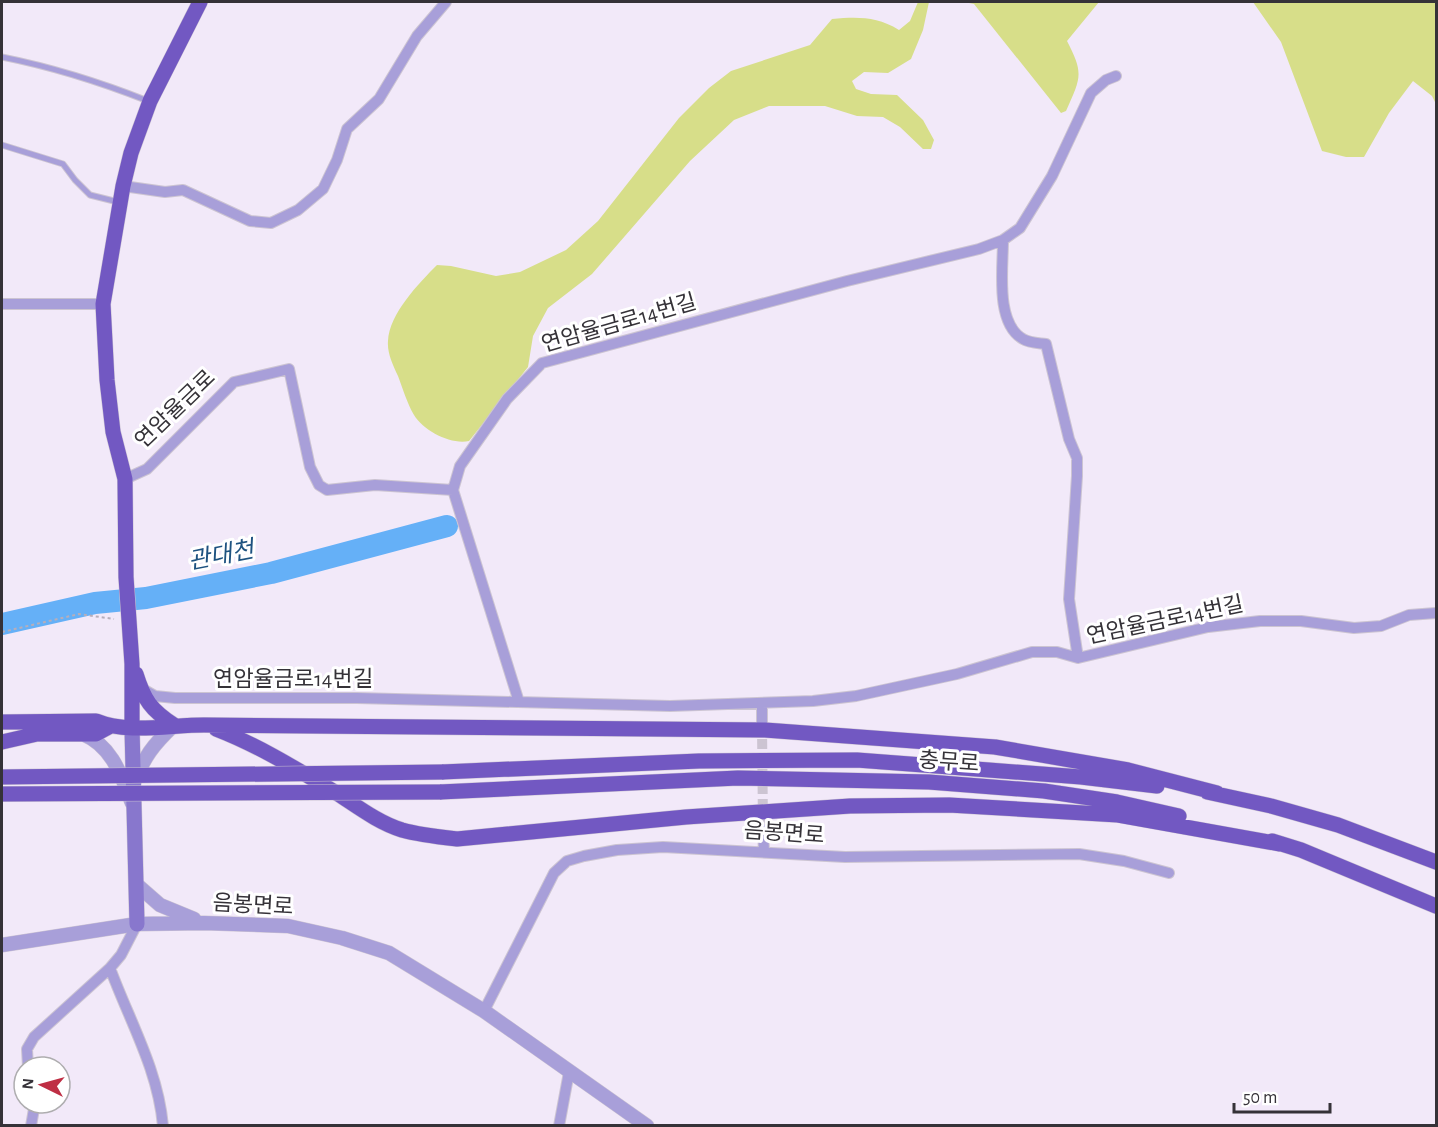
<svg xmlns="http://www.w3.org/2000/svg" width="1438" height="1127" viewBox="0 0 1438 1127" font-family="'Alegreya Sans','Noto Sans KR',sans-serif">
<style>
.green{fill:#d7de89}
.lines{fill:none;stroke-linecap:round;stroke-linejoin:round}
.river{stroke:#65b0f7;stroke-width:22}
.minor-tunnel{stroke:#ccc4d2;stroke-width:10;stroke-dasharray:10 5;stroke-linecap:butt}
.service-casing{stroke:#ccc4d2;stroke-width:7}
.minor-casing{stroke:#ccc4d2;stroke-width:12}
.tertiary-casing{stroke:#ccc4d2;stroke-width:15}
.secondary-casing{stroke:#ccc4d2;stroke-width:16}
.primary-casing{stroke:#ccc4d2;stroke-width:16}
.path{stroke:#b6aebb;stroke-width:2;stroke-dasharray:3 3;stroke-linecap:butt}
.service{stroke:#a89fd9;stroke-width:5}
.minor{stroke:#a89fd9;stroke-width:10}
.tertiary{stroke:#a89fd9;stroke-width:14}
.secondary{stroke:#8877cd;stroke-width:15}
.primary{stroke:#7258c2;stroke-width:15}
.primary-bridge-casing{stroke:#ccc4d2;stroke-width:16;stroke-linecap:butt}
.primary-bridge{stroke:#7258c2;stroke-width:15}
.labels{text-anchor:middle;dominant-baseline:central;stroke-width:6;stroke-linejoin:round;paint-order:stroke}
.street-label{font-size:22px;fill:#353238;stroke:#fff}
.water-label{font-size:24px;font-style:italic;fill:#1e5280;stroke:#fff}
</style>
<rect width="100%" height="100%" fill="#f2e9f9"/>
<!-- green -->
<path class="green" d="M918,2H929L923,30L911,59L888,73L864,72L852,81L856,89L871,94L897,95L923,120L934,140L931,149H923L900,127L883,117L857,116L825,106H769L734,120L690,161L592,274L548,308L533,336L528,367L469,441C451,445 424,431 414,415C407,403 403,389 398,376C393,365 387,353 388,341C389,314 419,283 437,265L451,266L496,276L520,272L566,250L598,221L679,118L709,88L731,71L810,45L832,19C857,17 876,16 899,30L910,21Z
M964,2H1099L1067,41C1084,74 1081,77 1066,111L1061,113L974,4Z
M1253,2H1436V104L1432,96L1413,81L1389,113L1364,157H1346L1322,151L1281,42Z"/>
<g class="lines">
<!-- river -->
<path class="river" d="M2,624L95,603L146,598L271,573L447,526"/>
<!-- minor-tunnel -->
<path class="minor-tunnel" d="M762,724L763,829"/>
<!-- service casing -->
<g class="service-casing">
<path id="service" d="M2,57C52,67 100,82 148,101
M2,145L63,164L75,180L90,195L118,202"/>
</g>
<!-- minor casing -->
<g class="minor-casing">
<path id="minor" d="M123,186L165,192L183,190L250,221L271,223L298,210L323,189L337,160L347,129L379,99L417,36L446,2
M1003,240C1003,269 995,323 1023,339C1029,343 1039,343 1046,344L1069,439L1077,458V476L1069,599L1078,658
M2,304H103
M125,479L147,469L234,382L289,369L310,467L319,485L327,490L375,485L453,490
M141,688L155,696L175,698H357L670,706L813,701L856,696L957,674L1032,652H1057L1078,658L1208,627L1260,621H1301L1354,628L1381,626L1409,615L1436,613
M519,702L453,490L460,466L507,399L542,363L847,281L979,249L1003,240L1020,228L1052,176L1091,93L1106,80L1116,76
M762,703V724
M763,829L764,852
M137,924L121,955L110,968C129,1020 158,1069 163,1126
M484,1011L554,873L567,861L584,856L617,850L663,847L845,857L1079,854L1124,861L1169,873
M28,1067L27,1049L34,1037L110,968
M31,1126L35,1103
M559,1126L569,1072"/>
</g>
<!-- tertiary casing -->
<g class="tertiary-casing">
<path id="tertiary" d="M83,734C112,746 121,775 132,803
M133,784C145,756 152,746 174,725
M136,884L160,905L194,919
M2,945L137,924L204,923L288,926L342,938L389,953L484,1011L647,1126"/>
</g>
<!-- secondary casing -->
<g class="secondary-casing">
<path id="secondary" d="M132,728L137,924"/>
</g>
<!-- primary casing -->
<g class="primary-casing">
<path id="primary" d="M136,674C144,700 151,710 174,725
M2,722L96,721C127,734 170,725 204,725L765,730L995,747L1128,770L1217,793
M132,728V664L126,577L125,479L113,432L107,380L103,304L123,186L131,153L150,101L200,2
M216,729C260,746 298,770 338,794C358,807 379,823 402,830C420,835 439,837 457,839L686,817L850,806L949,805L1118,815L1280,844
M2,742L37,734H96L109,727
M442,772L699,761L857,760L1081,777L1157,786
M440,792L738,778L929,782L1044,791L1117,802L1179,816
M1207,792L1271,806L1338,825L1436,862
M1272,841L1301,850L1436,906"/>
</g>
<!-- path -->
<path class="path" d="M2,632L79,614L114,619"/>
<!-- service -->
<use href="#service" class="service"/>
<!-- minor -->
<use href="#minor" class="minor"/>
<!-- tertiary -->
<use href="#tertiary" class="tertiary"/>
<!-- secondary -->
<use href="#secondary" class="secondary"/>
<!-- primary -->
<use href="#primary" class="primary"/>
<!-- primary-bridge casing -->
<g class="primary-bridge-casing">
<path id="primary-bridge" d="M2,777L442,772
M2,794L440,792"/>
</g>
<!-- primary-bridge -->
<use href="#primary-bridge" class="primary-bridge"/>
</g>
<g class="labels">
<!-- street labels -->
<g class="street-label">
<text transform="translate(619 323) rotate(-16)">연암율금로14번길</text>
<text transform="translate(175 409) rotate(-44)">연암율금로</text>
<text transform="translate(1165 620) rotate(-12)">연암율금로14번길</text>
<text x="293" y="679">연암율금로14번길</text>
<text transform="translate(949 762) rotate(4)">충무로</text>
<text transform="translate(784 833) rotate(4)">음봉면로</text>
<text transform="translate(253 905) rotate(3)">음봉면로</text>
</g>
<!-- water labels -->
<g class="water-label">
<text transform="translate(221 556) rotate(-11)">관대천</text>
</g>
</g>
<!-- border -->
<rect width="1438" height="1127" fill="none" stroke="#353238" stroke-width="6"/>
<!-- north arrow -->
<g transform="translate(42 1085) rotate(275)"><circle r="28" fill="#ffffff" stroke="#aeadaf" stroke-width="1.5"/>
<path d="M0-4.5L10 22L0 15L-10 22Z" fill="#bf2e44"/>
<text y="-9" font-size="16" font-weight="bold" text-anchor="middle" fill="#353238">N</text>
</g>
<!-- scale -->
<path d="M1234 1103v9h96v-9" fill="none" stroke="#353238" stroke-width="3"/>
<text x="1243" y="1103" font-size="18" fill="#353238" stroke="#ffffff" stroke-width="4.5" paint-order="stroke">50 m</text>
</svg>
